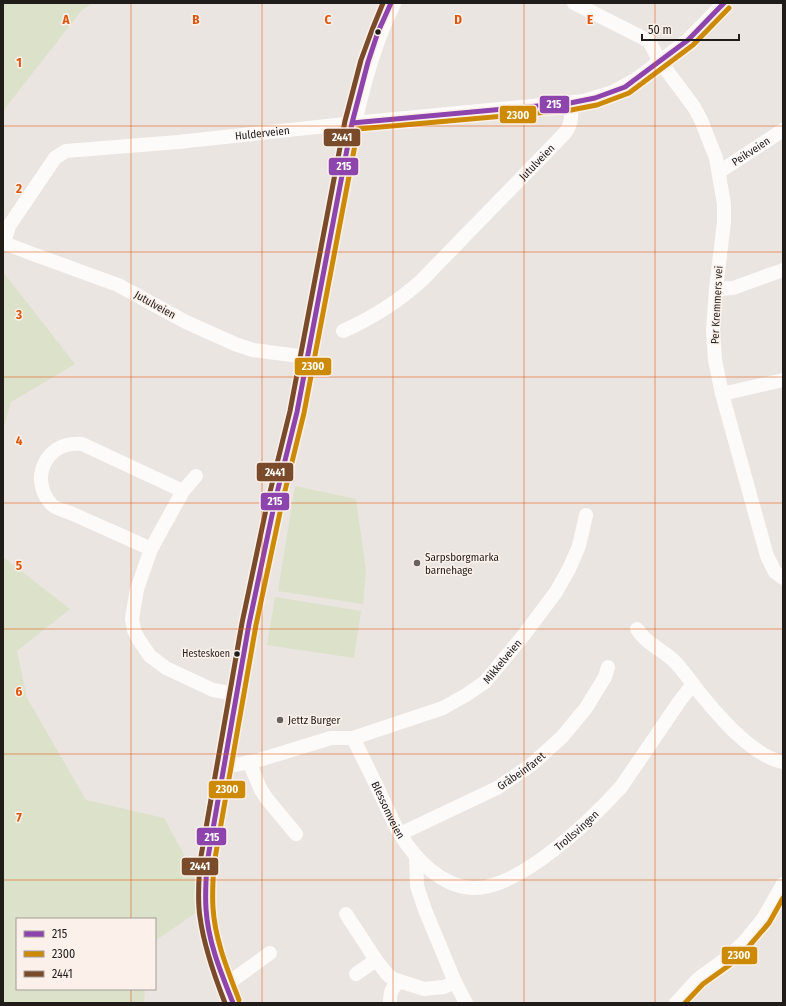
<svg xmlns="http://www.w3.org/2000/svg" width="786" height="1006" viewBox="0 0 786 1006" font-family="'Fira Sans Condensed',sans-serif">
<style>
.green{fill:#dce1ca}
.lines{fill:none;stroke-linecap:round;stroke-linejoin:round}
.street{stroke:#fcfbfa;stroke-width:14}
.secondary{stroke:#fcfbfa;stroke-width:20}
.bus-1-casing{stroke:#fbf1ea;stroke-width:8}
.bus-2-casing{stroke:#fbf1ea;stroke-width:8}
.bus-3-casing{stroke:#fbf1ea;stroke-width:8}
.bus-1{stroke:#8e44ad;stroke-width:5}
.bus-2{stroke:#cc8a05;stroke-width:5}
.bus-3{stroke:#7a4b2a;stroke-width:5}
.grid{fill:none;stroke:#de560d;stroke-width:1;stroke-opacity:0.55}
.bus-dot{fill:#201c1a;stroke:#fbf1ea;stroke-width:1.5}
.poi-dot{fill:#676260;stroke:#fbf1ea;stroke-width:1.5}
.labels{text-anchor:middle;dominant-baseline:central;stroke-width:3;stroke-linejoin:round;paint-order:stroke}
.bus-label{font-size:10px;fill:#201c1a;stroke:#fbf1ea;text-anchor:end}
.street-label{font-size:11px;fill:#201c1a;stroke:#fbf1ea}
.poi-label{font-size:11px;fill:#201c1a;stroke:#fbf1ea;text-anchor:start}
.grid-label{font-size:13px;text-anchor:middle;font-weight:bold;fill:#de560d;stroke:#fbf1ea;stroke-width:3;stroke-linejoin:round;paint-order:stroke}
.line-badge{stroke:#fbf1ea;stroke-width:1.5}
.badge-label{font-size:11px;text-anchor:middle;font-weight:bold;fill:#fff}
</style>
<rect width="100%" height="100%" fill="#eae5e1"/>
<!-- green -->
<path class="green" d="M3,3H93L82,10L6,107L3,113Z
M3,272L75,364L11,402L3,430Z
M295,486L356,499L366,571L363,604L278,591Z
M3,557L70,609L17,651L27,698L86,800L164,818L195,875L197,912L155,941V919H17V989H145L144,1003H3Z
M275,597L361,611L354,658L267,645Z"/>
<g class="lines">
<!-- street -->
<g class="street">
<path d="M574,3L649,41L659,60L694,107L701,120L716,158L724,204V222L716,289L713,330L715,360L722,394L767,556L775,572L783,578"/>
<path id="s1" d="M719,172L783,130"/>
<path d="M716,289L733,288L783,270"/>
<path id="s2" d="M343,331C372,318 398,302 422,280L565,133C572,124 572,115 570,103"/>
<path id="s3" d="M307,357L253,350L235,344L186,322L118,285L30,253L4,243L9,226L55,158L66,151L178,142L364,122L584,101L613,92L635,80L688,40L724,3"/>
<path d="M722,394L783,380"/>
<path d="M183,491L196,476"/>
<path d="M151,549C125,537 99,526 73,514C67,511 55,509 51,504C39,490 38,473 47,459C55,447 69,443 82,444L183,491L151,549L137,589L132,619L134,630L139,640L150,656L166,668L213,690L236,694"/>
<path d="M637,629C645,643 661,649 672,659C681,667 688,678 695,687C715,712 751,756 783,762"/>
<path id="s4" d="M353,738C364,760 375,782 385,804C390,814 394,825 400,834C415,859 442,887 473,888C520,889 591,820 621,787L679,702L693,684"/>
<path d="M249,762L261,790L267,799L296,834"/>
<path id="s5" d="M224,765H235L259,760L331,738H353L443,708L466,695L485,682L523,636L556,592L569,569L579,546L586,515"/>
<path id="s6" d="M400,834L497,788L531,765L562,737L586,708L605,677L608,667"/>
<path d="M416,856L417,886L425,910L455,982L466,1003"/>
<path d="M346,914L376,960L387,974L393,979L424,989L444,987L455,982"/>
<path d="M356,974L376,960"/>
<path d="M225,984L234,979L270,953"/>
<path d="M390,1003C390,993 391,987 400,982"/>
<path d="M676,1003L698,979L727,958L745,941L763,919L783,884"/>
</g>
<!-- secondary -->
<path class="secondary" d="M233,1003C223,978 212,952 208,924C204,904 206,884 207,863L249,624L275,501L297,412L352,123C361,82 372,41 391,3"/>
<!-- bus-1 casing -->
<g class="bus-1-casing">
<path id="bus-1" d="M352,123L570,103L595,98L625,87L688,40L724,3
M233,1003C221,973 208,942 206,909C205,894 206,878 207,863L249,624L275,501L297,412L352,123L368,62L378,32L391,3"/>
</g>
<!-- bus-2 casing -->
<g class="bus-2-casing">
<path id="bus-2" d="M239,1000C228,971 215,940 213,908C212,893 213,878 214,864L256,625L282,503L304,413L358,129L571,110L597,105L629,93L693,45L729,8
M685,1003L703,984L731,964L750,945L769,923L783,898"/>
</g>
<!-- bus-3 casing -->
<g class="bus-3-casing">
<path id="bus-3" d="M225,1003C214,975 204,947 200,917C197,899 199,880 200,862L242,623L268,500L290,411L345,121L361,60L372,30L383,3"/>
</g>
<!-- bus-1 -->
<use href="#bus-1" class="bus-1"/>
<!-- bus-2 -->
<use href="#bus-2" class="bus-2"/>
<!-- bus-3 -->
<use href="#bus-3" class="bus-3"/>
</g>
<!-- grid -->
<path class="grid" d="M131,3V919M262,3V1003M393,3V1003M524,3V1003M655,3V1003M3,126H783M3,252H783M3,377H783M3,503H783M3,629H783M3,754H783M3,880H783M131,989V1003"/>
<!-- markers -->
<g class="bus-dot">
<circle cx="378" cy="32" r="3.5"/>
<circle cx="237" cy="654" r="3.5"/>
</g>
<g class="poi-dot">
<circle cx="417" cy="563" r="4"/>
<circle cx="280" cy="720" r="4"/>
</g>
<g class="labels">
<!-- bus labels -->
<g class="bus-label">
<text x="230" y="654">Hesteskoen</text>
</g>
<!-- street labels -->
<g class="street-label">
<text stroke="none"><textPath href="#s3" startOffset="636">Hulderveien</textPath></text>
<text stroke="none"><textPath href="#s1" startOffset="38">Peikveien</textPath></text>
<text stroke="none"><textPath href="#s2" startOffset="259">Jutulveien</textPath></text>
<text transform="translate(155 305) rotate(29)">Jutulveien</text>
<text transform="translate(717 305) rotate(-87)">Per Kremmers vei</text>
<text stroke="none"><textPath href="#s5" startOffset="304">Mikkelveien</textPath></text>
<text stroke="none"><textPath href="#s6" startOffset="137">Gråbeinfaret</textPath></text>
<text stroke="none"><textPath href="#s4" startOffset="80">Blessomveien</textPath></text>
<text stroke="none"><textPath href="#s4" startOffset="322">Trollsvingen</textPath></text>
</g>
<!-- poi labels -->
<g class="poi-label">
<text x="425" y="557">Sarpsborgmarka<tspan x="425" dy="13">barnehage</tspan></text>
<text x="288" y="720">Jettz Burger</text>
</g>
</g>
<g class="grid-label">
<text x="66" y="24">A</text>
<text x="196" y="24">B</text>
<text x="328" y="24">C</text>
<text x="458" y="24">D</text>
<text x="590" y="24">E</text>
<text x="19" y="67">1</text>
<text x="19" y="193">2</text>
<text x="19" y="319">3</text>
<text x="19" y="445">4</text>
<text x="19" y="570">5</text>
<text x="19" y="696">6</text>
<text x="19" y="822">7</text>
</g>
<g class="line-badge">
<rect x="539" y="95" width="31" height="19" rx="4" fill="#8e44ad"/>
<rect x="499" y="105" width="38" height="19" rx="4" fill="#cc8a05"/>
<rect x="323" y="128" width="38" height="19" rx="4" fill="#7a4b2a"/>
<rect x="328" y="157" width="31" height="19" rx="4" fill="#8e44ad"/>
<rect x="294" y="357" width="38" height="19" rx="4" fill="#cc8a05"/>
<rect x="256" y="462" width="38" height="20" rx="4" fill="#7a4b2a"/>
<rect x="260" y="492" width="30" height="19" rx="4" fill="#8e44ad"/>
<rect x="208" y="780" width="38" height="19" rx="4" fill="#cc8a05"/>
<rect x="196" y="827" width="31" height="19" rx="4" fill="#8e44ad"/>
<rect x="181" y="857" width="38" height="19" rx="4" fill="#7a4b2a"/>
<rect x="721" y="946" width="37" height="19" rx="4" fill="#cc8a05"/>
</g>
<g class="badge-label">
<text x="554" y="108">215</text>
<text x="518" y="119">2300</text>
<text x="342" y="141">2441</text>
<text x="344" y="170">215</text>
<text x="313" y="370">2300</text>
<text x="275" y="476">2441</text>
<text x="275" y="505">215</text>
<text x="227" y="793">2300</text>
<text x="212" y="841">215</text>
<text x="200" y="870">2441</text>
<text x="739" y="959">2300</text>
</g>
<!-- border -->
<rect width="786" height="1006" fill="none" stroke="#201c1a" stroke-width="8"/>
<!-- legend -->
<rect x="16" y="918" width="140" height="72" fill="#fbf1ea" stroke="#a39c97"/>
<rect x="24" y="931" width="20" height="6" fill="#8e44ad" stroke="#a39c97"/>
<text x="52" y="938" font-size="12" fill="#201c1a">215</text>
<rect x="24" y="951" width="20" height="6" fill="#cc8a05" stroke="#a39c97"/>
<text x="52" y="958" font-size="12" fill="#201c1a">2300</text>
<rect x="24" y="971" width="20" height="6" fill="#7a4b2a" stroke="#a39c97"/>
<text x="52" y="978" font-size="12" fill="#201c1a">2441</text>
<!-- scale -->
<path d="M642 34v6h97v-6" fill="none" stroke="#201c1a" stroke-width="2"/>
<text x="648" y="34" font-size="12" fill="#201c1a" stroke="#fbf1ea" stroke-width="3" paint-order="stroke">50 m</text>
</svg>
